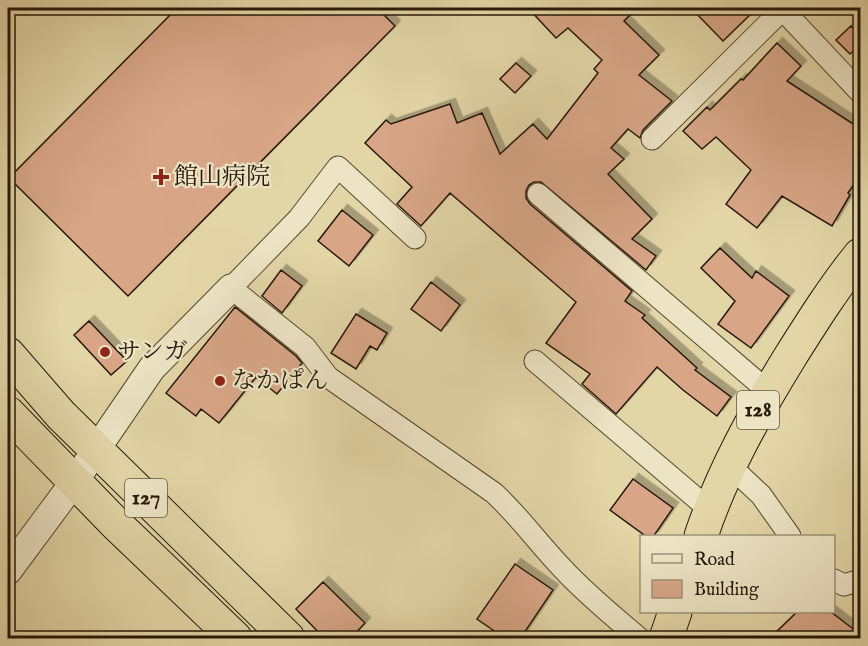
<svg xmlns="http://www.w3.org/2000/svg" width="868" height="646" viewBox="0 0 868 646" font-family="'IM FELL English','Noto Serif JP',serif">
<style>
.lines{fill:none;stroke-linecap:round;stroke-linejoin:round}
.stream{stroke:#6b776e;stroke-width:8}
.building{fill:#d8a687;stroke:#271907;stroke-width:1.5;filter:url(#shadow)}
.minor-casing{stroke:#56482f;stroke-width:23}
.tertiary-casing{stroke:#56482f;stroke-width:29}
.trunk-casing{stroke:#271907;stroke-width:35}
.minor{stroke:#ece4c5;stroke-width:21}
.tertiary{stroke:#ece4c5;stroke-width:27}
.trunk{stroke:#e2d5a6;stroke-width:33}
.poi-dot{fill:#8f2418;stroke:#ece4c5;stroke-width:2}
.labels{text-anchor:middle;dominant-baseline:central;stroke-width:4.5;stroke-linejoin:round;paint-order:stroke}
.shield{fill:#ece4c5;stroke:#625640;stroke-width:1.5}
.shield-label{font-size:22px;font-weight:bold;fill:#271907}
.poi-label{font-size:24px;fill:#271907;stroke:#ece4c5;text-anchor:start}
</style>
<defs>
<filter id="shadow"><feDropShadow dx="5.5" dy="-5.5" stdDeviation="0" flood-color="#0004"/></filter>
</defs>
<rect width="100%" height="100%" fill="#e2d5a6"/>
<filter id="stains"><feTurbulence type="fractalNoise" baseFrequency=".00333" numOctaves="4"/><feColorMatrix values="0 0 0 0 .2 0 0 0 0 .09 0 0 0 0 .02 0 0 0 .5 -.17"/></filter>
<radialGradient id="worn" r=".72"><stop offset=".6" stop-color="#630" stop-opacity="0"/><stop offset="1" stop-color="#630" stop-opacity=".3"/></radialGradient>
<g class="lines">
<!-- stream -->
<path class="stream" d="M856,300L860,306"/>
</g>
<!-- building -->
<path class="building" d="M177,8H377L395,26L128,296L9,178Z
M528,8H637L624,21L659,55L639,75L672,101L643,130L640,138L628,129L611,148L624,159L608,174L652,219L632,239L656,256L646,270L541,182H534L529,185L526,191V198L530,204L632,291L625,301L645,315L642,318L697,368L695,370L731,397L717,416L683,390L657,367L616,414L582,384L590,374L546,343L576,302L450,193L421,226L397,204L412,187L365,143L386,120L391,124L450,104L457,123L482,113L500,154L533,124L547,139L598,73L594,69L602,60L568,28L556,38Z
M691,8H757L723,41Z
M851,26L861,36V44L850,54L836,40Z
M777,43L801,66L787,81L861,129V174L848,193L850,195L832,226L782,196L757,228L726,204L751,170L716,137L702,149L683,131L707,107L710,110L741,79L743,80Z
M516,63L531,76L515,93L500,79Z
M342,210L373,235L349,266L318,241Z
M720,248L752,278L756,271L789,296L751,348L718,324L735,301L701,268Z
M281,270L302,286L282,313L262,296Z
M431,282L460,305L441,331L411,309Z
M235,307L296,356L302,363L277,394L256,377L219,423L201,409L196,416L166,393Z
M356,314L387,333L377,350L370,346L356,369L331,353Z
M89,321L127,361L111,375L74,335Z
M633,479L673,508L653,537H647L610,510Z
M515,564L553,590L520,639H506L477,619Z
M323,582L365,623L350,639H325L296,609Z
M797,612H831L861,635V639H769Z"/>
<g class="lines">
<!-- minor casing -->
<g class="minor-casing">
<path id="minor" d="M781,8L860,92
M652,139L783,9
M538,194L769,392
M415,238L338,167L299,218L231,288L305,347L328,377L494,493C519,516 539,544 563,569C586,594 613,616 639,638
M535,361L710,510
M729,465L761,495L790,536
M834,580L844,585L860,580"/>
</g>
<!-- tertiary casing -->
<g class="tertiary-casing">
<path id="tertiary" d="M8,571L74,482L152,368L231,288"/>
</g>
<!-- trunk casing -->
<g class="trunk-casing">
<path id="trunk" d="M8,354L61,415L288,638
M8,413L115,523L235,638
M701,536C722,473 755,414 790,357C812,322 834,287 860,255
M666,638L675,612"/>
</g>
<!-- minor -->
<use href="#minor" class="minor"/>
<!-- tertiary -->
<use href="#tertiary" class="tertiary"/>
<!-- trunk -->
<use href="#trunk" class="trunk"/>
</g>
<!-- markers -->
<g class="poi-dot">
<path d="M158 168h6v6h6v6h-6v6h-6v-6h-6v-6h6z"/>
<circle cx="105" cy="352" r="6"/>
<circle cx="220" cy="381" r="6"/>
</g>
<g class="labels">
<!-- shield labels -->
<g class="shield">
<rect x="737" y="391" width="42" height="38" rx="4.5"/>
<rect x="125" y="479" width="42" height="38" rx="4.5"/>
</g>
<g class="shield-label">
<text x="758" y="410">128</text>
<text x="146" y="498">127</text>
</g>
<!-- poi labels -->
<g class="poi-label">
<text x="174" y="177">館山病院</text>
<text x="117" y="352">サンガ</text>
<text x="232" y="381">なかぱん</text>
</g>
</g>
<!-- margin -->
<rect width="868" height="646" fill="none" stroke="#e2d5a6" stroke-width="30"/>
<rect x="9" y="9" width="850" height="628" fill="none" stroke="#271907" stroke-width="3"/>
<rect x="15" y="15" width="838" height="616" fill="none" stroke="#271907" stroke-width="1.5"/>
<!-- legend -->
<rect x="640" y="535" width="195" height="78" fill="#ece4c5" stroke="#9d9379" stroke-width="1.5"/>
<rect x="652" y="554" width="30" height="9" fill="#ece4c5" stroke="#9d9379" stroke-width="1.5"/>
<text x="694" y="565" font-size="18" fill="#271907">Road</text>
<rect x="652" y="580" width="30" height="18" fill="#d8a687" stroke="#9d9379" stroke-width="1.5"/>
<text x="694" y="595" font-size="18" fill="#271907">Building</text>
<rect width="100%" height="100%" filter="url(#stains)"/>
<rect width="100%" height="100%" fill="url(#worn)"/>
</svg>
